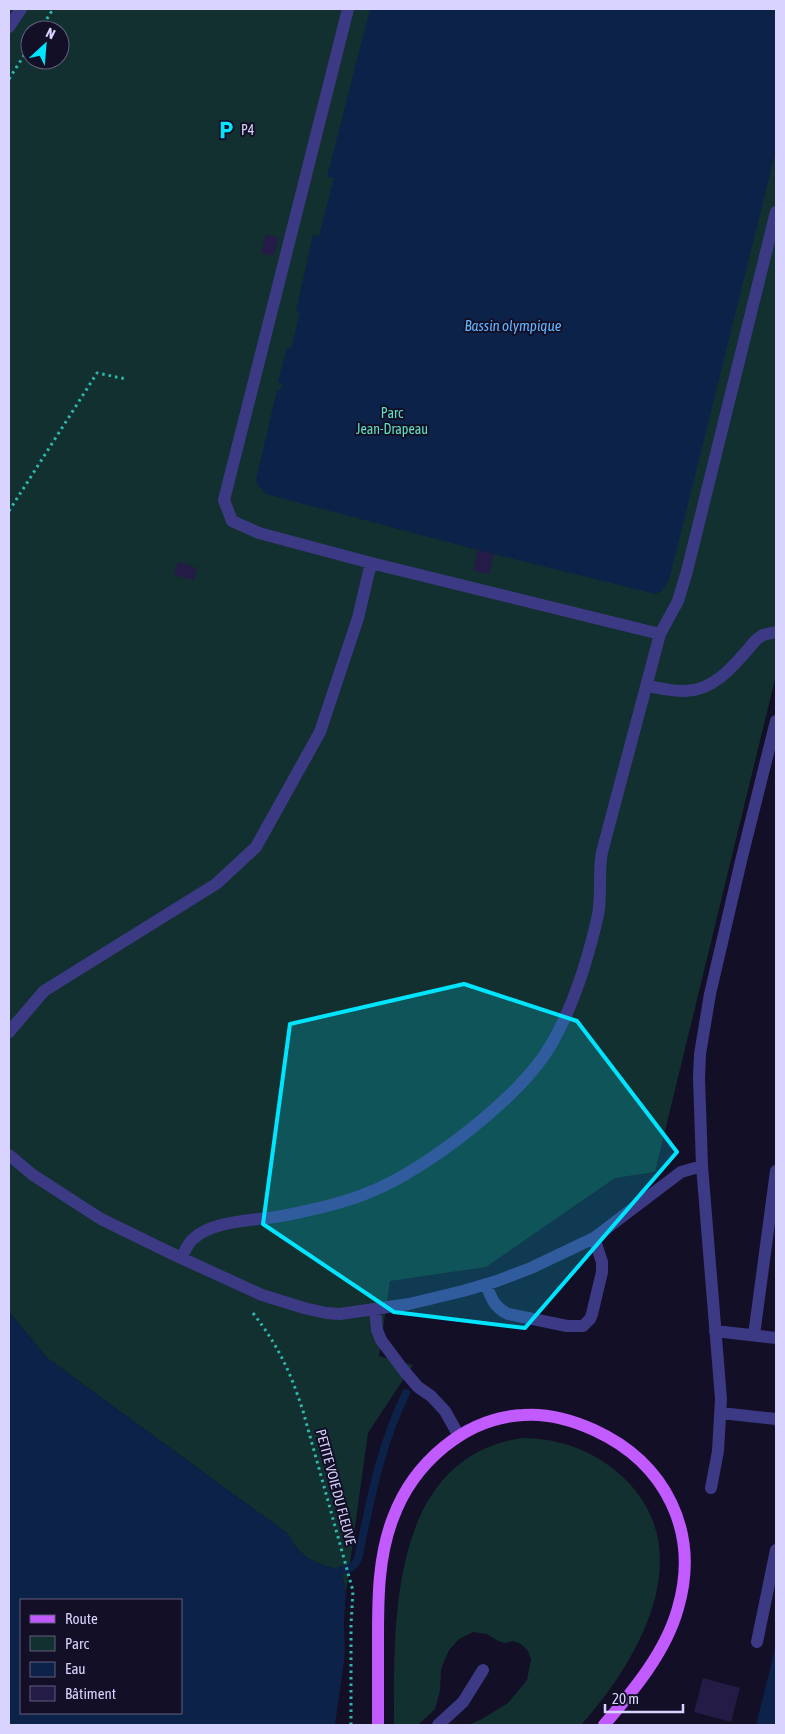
<svg xmlns="http://www.w3.org/2000/svg" width="785" height="1734" viewBox="0 0 785 1734" font-family="'Asap Condensed',sans-serif">
<style>
.green{fill:#12302f;fill-rule:evenodd}
.water{fill:#0c2248;fill-rule:evenodd}
.lines{fill:none;stroke-linecap:round;stroke-linejoin:round}
.stream{stroke:#0c2248;stroke-width:8}
.building{fill:#241b47}
.path{stroke:#2fb8b0;stroke-width:3;stroke-dasharray:2.5 4;stroke-linecap:butt}
.lane{stroke:#3d3a85;stroke-width:12}
.street{stroke:#3d3a85;stroke-width:12}
.primary{stroke:#c25bff;stroke-width:12}
.marked{fill:#00e5ff;fill-opacity:0.2;stroke:#00e5ff;stroke-width:4;stroke-linejoin:round}
.labels{text-anchor:middle;dominant-baseline:central;stroke-width:4;stroke-linejoin:round;paint-order:stroke}
.poi-label{font-size:14px;fill:#d9d4ff;stroke:#130f26;text-anchor:start}
.park-label{font-size:14px;fill:#5fe0c0;stroke:#130f26}
.street-label{font-size:14px;fill:#d9d4ff;stroke:#130f26}
.water-label{font-size:15px;font-style:italic;fill:#62b6ff;stroke:#130f26}
</style>
<rect width="100%" height="100%" fill="#130f26"/>
<!-- green -->
<path class="green" d="M9,9H776V675L655,1172L615,1178L486,1267L390,1281L379,1356L413,1365L368,1433L346,1592L341,1570C315,1564 300,1558 288,1534L47,1358L9,1312ZM30,30H60V60H30Z
M522,1438C557,1438 589,1449 616,1471C705,1545 641,1658 581,1725H468L482,1719L508,1703L527,1680L531,1659L528,1651L521,1644L513,1641L505,1643L498,1641L487,1634L473,1632L459,1639L449,1650L441,1669L440,1691L435,1709L418,1725H394C394,1624 388,1458 522,1438Z"/>
<!-- water -->
<path class="water" d="M370,9H776V150L669,580L662,591L655,594L478,550L266,494L259,486L256,480L277,390L280,391L282,383L278,382L287,347L291,348L300,312L296,311L313,235L319,236L334,178L327,177Z
M9,1312L47,1358L288,1534C300,1558 315,1564 341,1570L346,1592L344,1622L345,1654L335,1725H9ZM21,1600H181V1713H21Z
M776,1645V1725H756Z"/>
<g class="lines">
<!-- stream -->
<path class="stream" d="M341,1570C350,1569 354,1567 358,1559C370,1502 380,1446 406,1393"/>
</g>
<!-- building -->
<path class="building" d="M266,234L279,238L273,256L261,253Z
M478,550L494,554L489,574L473,570Z
M178,562L197,568L193,580L174,575Z
M703,1678L740,1688L731,1722L694,1712Z"/>
<g class="lines">
<!-- path -->
<path class="path" d="M40,30L53,9
M9,79L30,46
M9,511L97,373L126,379
M253,1313C279,1347 290,1371 303,1411L353,1591L351,1624V1725"/>
<!-- lane -->
<path class="lane" d="M348,9L224,500L232,521L259,533L371,563L660,634L678,601L687,571L776,212
M648,686C659,688 671,691 683,691C716,692 737,661 757,639L763,635L776,632
M9,1032L44,991L216,884L256,847L320,732L358,618L371,563
M9,1155L33,1175L101,1219L181,1258L262,1295L304,1308L326,1313L340,1314L409,1304L463,1291L497,1281L531,1268L594,1238L681,1172L702,1166
M181,1258C185,1252 187,1244 193,1239C214,1219 259,1221 287,1215C315,1209 344,1203 370,1192C426,1170 523,1095 552,1043C574,1005 588,959 598,915C602,894 598,873 602,852L660,634
M486,1284C491,1298 494,1307 508,1314L567,1326H583L590,1319L592,1314L602,1272V1262L594,1238
M375,1309L377,1330L381,1340L405,1372L418,1387L431,1396L445,1411L459,1436
M715,1331L776,1338
M754,1335L776,1171
M721,1413L776,1419
M711,1488L718,1451L721,1399L702,1166L699,1078L700,1054L710,994L741,861L776,721
M757,1642L776,1550
M438,1725L463,1702L483,1670"/>
<!-- street -->
<path class="street" d="M9,27L21,9"/>
<!-- primary -->
<path class="primary" d="M378,1725C378,1699 378,1673 378,1648C378,1605 377,1559 393,1518C413,1464 464,1418 523,1415C549,1413 572,1420 594,1430C666,1463 700,1532 678,1608C666,1652 633,1691 604,1725"/>
</g>
<!-- marked area -->
<path class="marked" d="M464,984L577,1021L677,1152L525,1328L394,1312L263,1224L290,1024Z"/>
<!-- icons -->
<defs>
<g id="parking-bare" transform="scale(1.5)"><path d="M-3.5-5.5H1a3.5 3.5 0 0 1 0 7H-1V5.5H-3.5ZM-1-3.4V-.6H.8a1.4 1.4 0 0 0 0-2.8Z" fill="#00e5ff" stroke="#130f26" stroke-width="2.5" paint-order="stroke"/></g>
</defs>
<g fill-rule="evenodd">
<use href="#parking-bare" x="226" y="130"/>
</g>
<g class="labels">
<!-- poi labels -->
<g class="poi-label">
<text x="241" y="130">P4</text>
</g>
<!-- park labels -->
<g class="park-label">
<text x="392" y="413">Parc<tspan x="392" dy="16">Jean-Drapeau</tspan></text>
</g>
<!-- street labels -->
<g class="street-label">
<text transform="translate(336 1487) rotate(75)">PETITE VOIE DU FLEUVE</text>
</g>
<!-- water labels -->
<g class="water-label">
<text x="513" y="325">Bassin olympique</text>
</g>
</g>
<!-- border -->
<rect width="785" height="1734" fill="none" stroke="#d9d4ff" stroke-width="20"/>
<!-- legend -->
<rect x="20" y="1599" width="162" height="115" fill="#130f26" stroke="#625e7d"/>
<rect x="30" y="1615" width="25" height="8" fill="#c25bff" stroke="#625e7d"/>
<text x="65" y="1624" font-size="15" fill="#d9d4ff">Route</text>
<rect x="30" y="1636" width="25" height="15" fill="#12302f" stroke="#625e7d"/>
<text x="65" y="1649" font-size="15" fill="#d9d4ff">Parc</text>
<rect x="30" y="1662" width="25" height="15" fill="#0c2248" stroke="#625e7d"/>
<text x="65" y="1674" font-size="15" fill="#d9d4ff">Eau</text>
<rect x="30" y="1686" width="25" height="15" fill="#241b47" stroke="#625e7d"/>
<text x="65" y="1699" font-size="15" fill="#d9d4ff">Bâtiment</text>
<!-- north arrow -->
<g transform="translate(45 45) rotate(26)"><circle r="24" fill="#130f26" stroke="#625e7d"/>
<path d="M0-4L9 19L0 12L-9 19Z" fill="#00e5ff"/>
<text y="-8" font-size="14" font-weight="bold" text-anchor="middle" fill="#d9d4ff">N</text>
</g>
<!-- scale -->
<path d="M605 1704v8h78v-8" fill="none" stroke="#d9d4ff" stroke-width="2.5"/>
<text x="612" y="1704" font-size="15" fill="#d9d4ff" stroke="#130f26" stroke-width="4" paint-order="stroke">20 m</text>
</svg>
